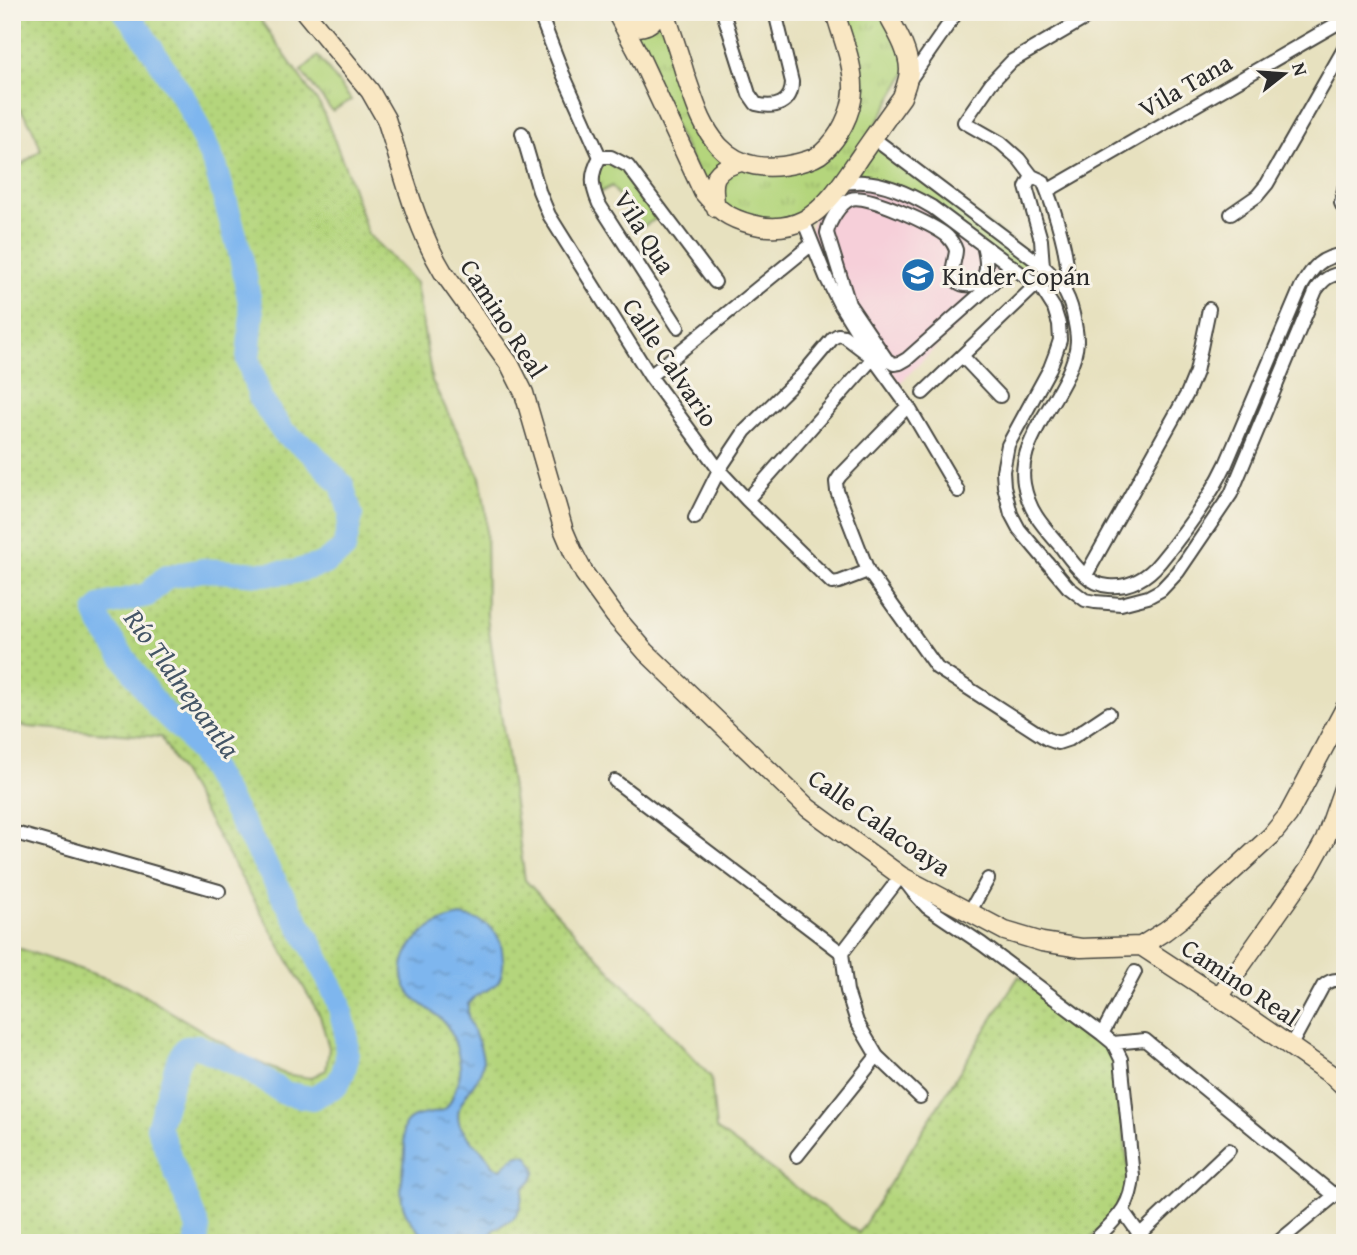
<svg xmlns="http://www.w3.org/2000/svg" width="1357" height="1255" viewBox="0 0 1357 1255" font-family="'Gentium Book Plus',serif">
<style>
.built{fill:#f6cfd9}
.grass{fill:url(#grass-dots);stroke:#708054;stroke-width:2}
.park{fill:url(#park-tufts);stroke:#708054;stroke-width:2}
.water{fill:url(#water-ripples);stroke:#54708c;stroke-width:2}
.lines{fill:none;stroke-linecap:round;stroke-linejoin:round}
.river{stroke:#7eb6ee;stroke-width:24}
.street-casing{stroke:#474641;stroke-width:16}
.secondary-casing{stroke:#474641;stroke-width:21}
.street{stroke:#fff;stroke-width:12}
.secondary{stroke:#f9e7c3;stroke-width:18}
.labels{text-anchor:middle;dominant-baseline:central;stroke-width:6;stroke-linejoin:round;paint-order:stroke}
.street-label{font-size:26px;fill:#2b2b2b;stroke:#f7f3e8}
.poi-label{font-size:26px;fill:#2b2b2b;stroke:#f7f3e8;text-anchor:start}
.water-label{font-size:28px;font-style:italic;fill:#456;stroke:#f7f3e8}
</style>
<defs>
<pattern id="grass-dots" width="8" height="8" patternUnits="userSpaceOnUse" patternTransform="scale(1.75)"><rect width="8" height="8" fill="#b4d57c"/><path d="M2 2h.1M6 6h.1" fill="none" stroke="#9bb76b" stroke-width="1.8" stroke-linecap="round"/></pattern>
<pattern id="park-tufts" width="24" height="20" patternUnits="userSpaceOnUse" patternTransform="scale(1.75)"><rect width="24" height="20" fill="#b4d57c"/><path d="M3 7l-1-3M5 7V3M7 7l1-3M15 17l-1-3M17 17v-4M19 17l1-3" fill="none" stroke="#9bb76b"/></pattern>
<pattern id="water-ripples" width="26" height="14" patternUnits="userSpaceOnUse" patternTransform="scale(1.75)"><rect width="26" height="14" fill="#7eb6ee"/><path d="M2 4q2-2 4 0t4 0M15 11q2-2 4 0t4 0" fill="none" stroke="#6794c1"/></pattern>
</defs>
<rect width="100%" height="100%" fill="#f7f3e8"/>
<filter id="ink" filterUnits="userSpaceOnUse"><feTurbulence type="fractalNoise" baseFrequency=".0143" numOctaves="2"/><feDisplacementMap in="SourceGraphic" scale="14" xChannelSelector="R" yChannelSelector="G"/><feConvolveMatrix kernelMatrix="1 2 1 2 8 2 1 2 1" color-interpolation-filters="sRGB"/></filter>
<filter id="wash" filterUnits="userSpaceOnUse"><feTurbulence type="fractalNoise" baseFrequency=".00686" numOctaves="4" result="noise"/><feDisplacementMap in="SourceGraphic" scale="28" xChannelSelector="R" yChannelSelector="G"/><feGaussianBlur stdDeviation="1.57" result="paint"/><feColorMatrix in="noise" values="0 0 0 0 0 0 0 0 0 0 0 0 0 0 0 0 0 1.4 0 .05"/><feComposite in="paint" operator="in"/></filter>
<g filter="url(#wash)">
<rect width="100%" height="100%" fill="#e7e1bf"/>
<!-- built -->
<path class="built" d="M862,182L919,200L1015,268L900,383L846,308L809,234L815,213L842,184Z"/>
<!-- grass -->
<path class="grass" d="M12,12H255L321,107L348,174L368,234L416,283L432,381L480,477L486,512L487,616L525,880L711,1077L716,1129L859,1233L1019,976L1113,1043L1129,1175L1126,1198L1087,1243H12V946L126,985L248,1058L285,1074L310,1078L326,1070L329,1048L320,1016L161,737L28,727L12,723V171L41,150C36,133 26,113 12,101Z"/>
<!-- park -->
<path class="park" d="M616,12H665L699,114L741,162L821,154L853,92L835,12H886L909,68L842,183L782,227L716,208Z
M318,56L351,100L332,111L301,71Z
M874,139L1033,258L1021,272L932,207L892,189L843,184Z
M611,157L664,214L639,229L612,186L595,195V167Z"/>
<!-- water -->
<path class="water" d="M461,916C488,920 502,931 503,959C504,965 502,975 499,981C493,990 484,990 476,996C473,998 471,1001 468,1004C468,1009 467,1015 469,1020C473,1032 483,1047 483,1061C482,1085 450,1101 460,1125C468,1143 486,1149 494,1167L501,1169C510,1161 515,1151 528,1156L536,1171L532,1180L524,1188L520,1208L514,1218L495,1229L488,1238L480,1243H433C425,1239 419,1232 414,1225C411,1220 407,1216 405,1211C396,1191 406,1168 405,1147C404,1139 400,1129 407,1122C411,1117 420,1115 426,1114C432,1113 442,1112 446,1108C452,1102 459,1080 460,1073C461,1059 454,1033 444,1022C436,1013 424,1007 415,999C397,981 400,959 415,941C427,928 443,919 461,916Z"/>
<g class="lines">
<!-- river -->
<path class="river" d="M125,12L140,31L188,105L216,168L241,256L252,314L248,360L261,400L284,433L310,451L342,485L351,515L344,549L323,564L293,572L261,574L203,570L166,577L147,595L103,605L96,613L102,626L158,707L187,735L208,764L314,950L338,1000L346,1032L347,1059L343,1073L337,1085L312,1098L284,1093L247,1069L197,1046L186,1048L178,1061L158,1127L198,1228L197,1243"/>
</g>
</g>
<g filter="url(#ink)">
<g class="lines">
<!-- street casing -->
<g class="street-casing">
<path id="street" d="M539,12L563,74L600,157
M723,12L749,94L756,104C775,109 792,104 792,82L775,12
M909,81L957,12
M522,133L539,191L549,215L650,376L719,470L747,500L832,583L839,582L868,571
M873,138L1043,266C1059,281 1068,292 1073,314C1075,323 1077,332 1077,341C1076,368 1053,400 1040,423C1030,442 1020,461 1024,484C1029,512 1043,526 1061,547C1073,563 1088,585 1109,586C1130,588 1148,577 1160,562C1185,532 1209,500 1226,464L1301,287C1313,267 1320,257 1345,254
M600,157C590,175 591,185 599,204L678,327
M600,157H611L628,166L715,282
M1032,176L1026,187L1041,240L1043,266
M842,183C849,183 857,181 864,182C887,183 913,196 932,207L1042,289L1054,308L1059,324L1060,340L1055,355L1050,368L1008,445L1003,471L1004,486L1011,514L1019,529L1068,587L1085,600L1095,602L1121,604L1148,597L1161,590L1178,572L1231,494L1316,290C1324,279 1330,274 1345,273
M1345,185L1341,203L1345,211
M1047,191L1345,19
M1231,214L1257,196L1267,184L1345,47
M803,220L826,277L839,303L873,358L908,406L958,491
M983,245C985,254 988,264 985,273C980,289 954,290 953,272C952,264 956,257 956,250C954,244 951,240 947,236C934,225 866,193 851,199C840,203 829,222 827,233L849,304L887,360L894,364L900,363L907,359L1012,266
M1065,290C1066,283 1068,275 1067,268C1066,245 1052,202 1043,181L1032,176L1019,159L1001,143L964,122L991,83L1012,61L1096,12
M962,356L1000,396
M650,376L812,244
M923,393L1036,285
M908,406L840,476L836,482L837,491L868,571L937,668L1047,739L1058,743L1070,739L1109,713
M695,518L719,470L745,431L802,375L833,338L838,335L844,336L873,358L747,500
M1086,575L1187,394L1196,372L1209,309
M615,781L842,953
M12,832L219,891
M969,913L988,879
M1102,1034L1135,972
M1113,1043L1145,1040L1334,1195
M1290,1047L1323,986C1330,980 1336,978 1345,982
M920,1097L877,1056L857,1022L847,991L842,953L901,876L914,893L927,907L982,944L1102,1034L1113,1043L1121,1059L1133,1176C1131,1210 1114,1220 1092,1243
M797,1156L877,1056
M1123,1211L1140,1235
M1131,1243L1229,1150
M1277,1243L1345,1187"/>
</g>
<!-- secondary casing -->
<g class="secondary-casing">
<path id="secondary" d="M305,12L370,91L386,119C403,170 415,226 443,272L510,365L524,393L564,531L573,552L584,573L615,616L646,652L808,808L901,876L1005,931L1042,942L1081,948L1141,946L1165,931L1182,918L1271,836L1288,815L1345,708
M616,12L638,53L703,192C718,210 728,218 751,224C769,229 788,228 804,220C829,206 846,177 861,155C875,135 888,116 902,97C905,88 909,79 909,70C909,50 895,29 886,12
M665,12C672,33 679,53 685,74C694,99 700,125 719,146C741,169 769,170 798,163C806,161 817,158 823,152C839,138 852,113 853,91C854,64 842,37 835,12
M622,22C636,31 651,28 659,12
M716,208C711,179 712,170 741,162
M1141,946L1219,997L1333,1076L1345,1087
M1219,997L1309,869L1325,840L1345,783"/>
</g>
<!-- street -->
<use href="#street" class="street"/>
<!-- secondary -->
<use href="#secondary" class="secondary"/>
</g>
</g>
<!-- icons -->
<defs>
<g id="school-disc" transform="scale(1.75)"><circle r="9.5" fill="#1f6fb2" stroke="#f7f3e8"/><path d="M0-5L7-2L0 1L-7-2ZM-4 1L0 2.5L4 1V4Q0 6-4 4Z" fill="#fff"/></g>
</defs>
<g fill-rule="evenodd">
<use href="#school-disc" x="918" y="275"/>
</g>
<g class="labels">
<!-- street labels -->
<g class="street-label">
<text transform="translate(1185 85) rotate(-30)">Vila Tana</text>
<text transform="translate(645 232) rotate(58)">Vila Qua</text>
<text transform="translate(504 318) rotate(57)">Camino Real</text>
<text transform="translate(671 362) rotate(56)">Calle Calvario</text>
<text transform="translate(880 822) rotate(35)">Calle Calacoaya</text>
<text transform="translate(1241 982) rotate(34)">Camino Real</text>
</g>
<!-- poi labels -->
<g class="poi-label">
<text x="942" y="275">Kinder Copán</text>
</g>
<!-- water labels -->
<g class="water-label">
<text transform="translate(183 683) rotate(54)">Río Tlalnepantla</text>
</g>
</g>
<!-- margin -->
<rect width="1357" height="1255" fill="none" stroke="#f7f3e8" stroke-width="42"/>
<!-- north arrow -->
<g transform="translate(1284 74) rotate(73)" stroke="#f7f3e8" stroke-width="5" paint-order="stroke">
<path d="M0-5L12 26L0 18L-12 26Z" fill="#2b2b2b"/>
<text y="-10" font-size="19" font-weight="bold" text-anchor="middle" fill="#2b2b2b">N</text>
</g>
</svg>
